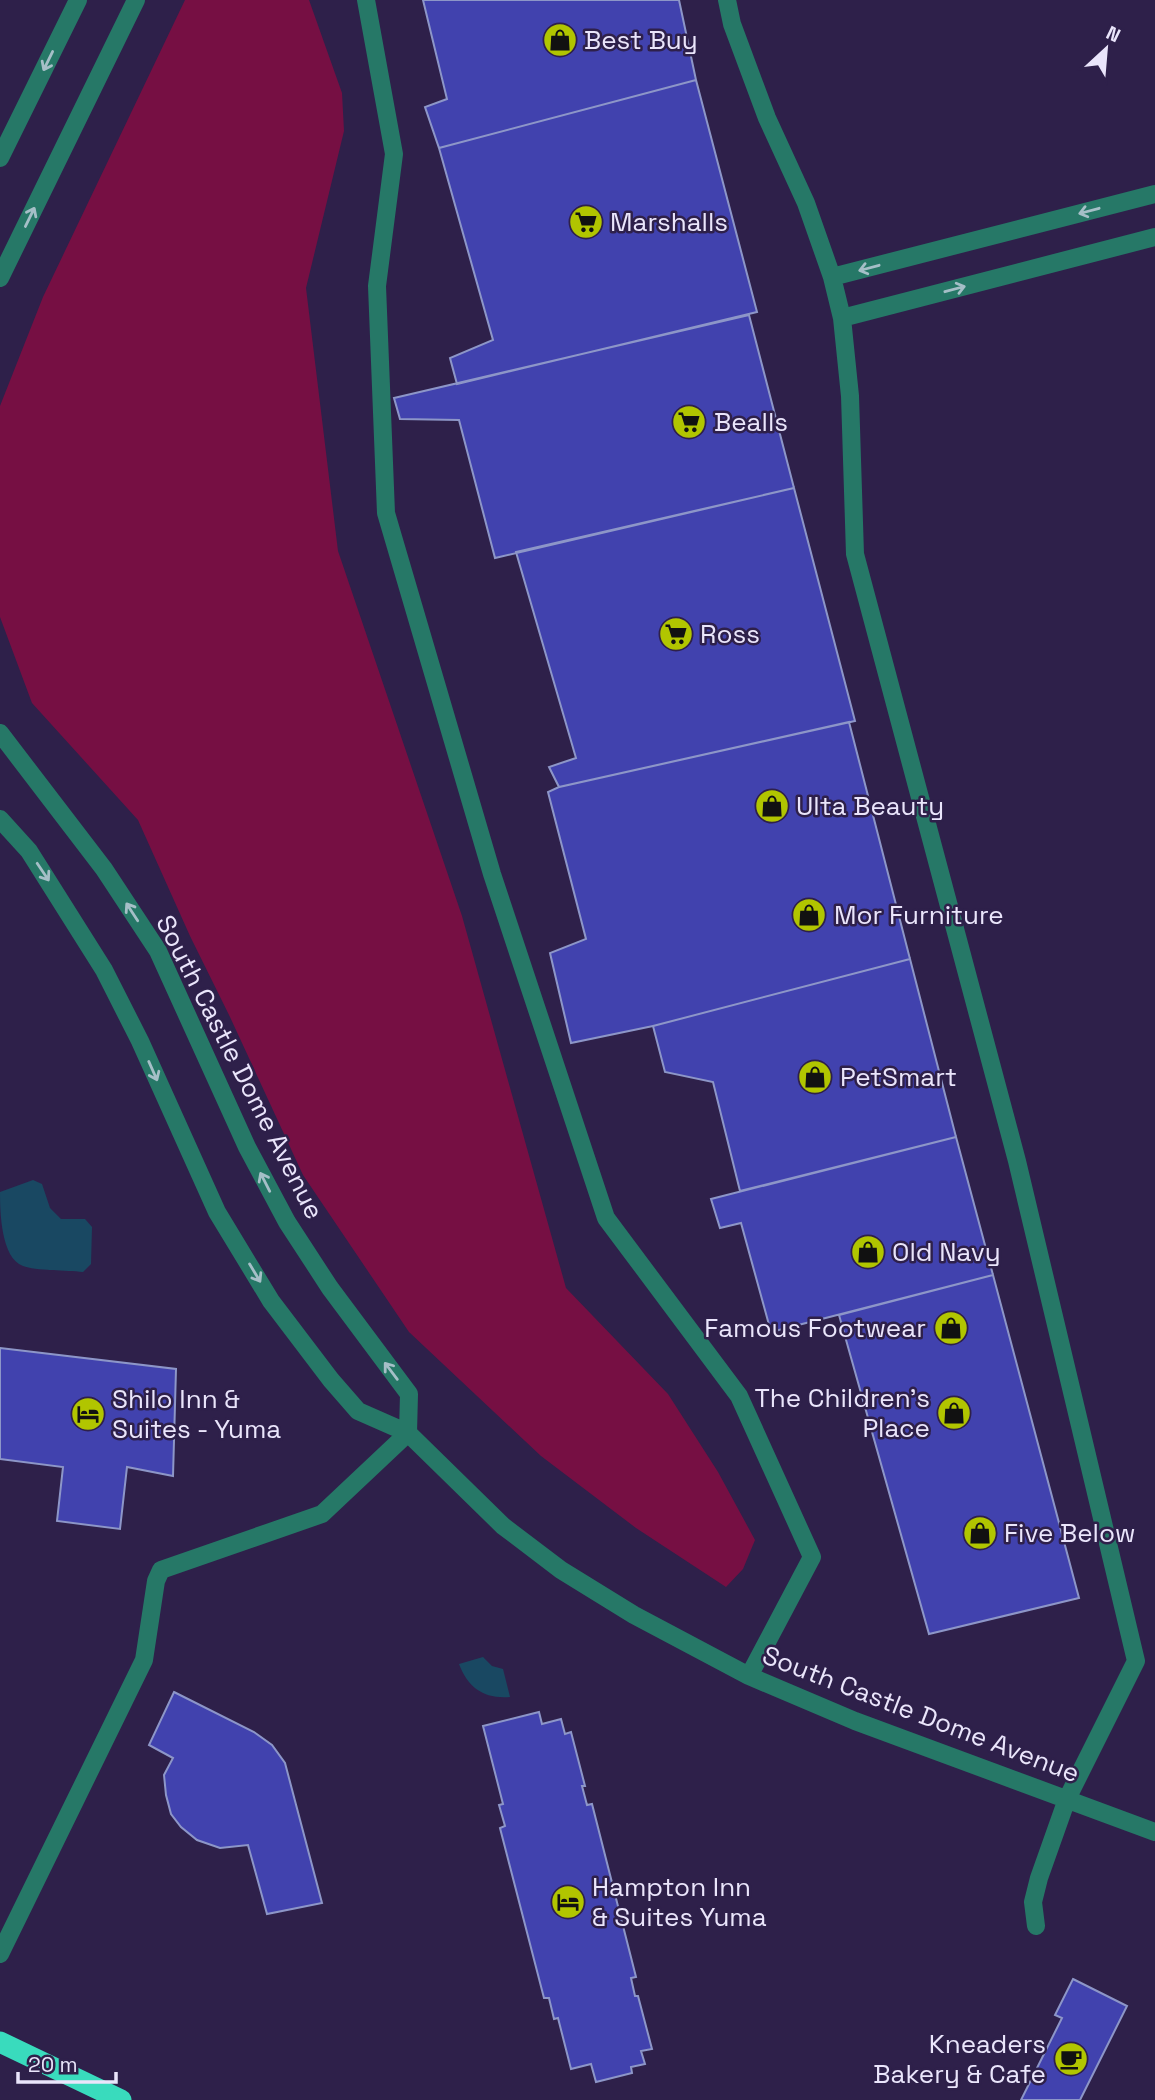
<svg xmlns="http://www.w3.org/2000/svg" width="1155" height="2100" viewBox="0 0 1155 2100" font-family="'Space Grotesk',sans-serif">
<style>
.green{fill:#760f43}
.water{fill:#194862}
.building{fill:#4142ae;stroke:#8d96c8;stroke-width:2}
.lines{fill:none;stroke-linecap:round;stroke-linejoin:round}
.minor{stroke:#267867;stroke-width:18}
.highway{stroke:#39dbbd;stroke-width:21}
.oneway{stroke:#a5bfc7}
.labels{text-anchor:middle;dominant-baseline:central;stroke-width:5;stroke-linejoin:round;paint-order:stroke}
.poi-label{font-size:26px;fill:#eae5fb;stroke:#2e204a;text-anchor:start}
.street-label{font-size:26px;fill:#eae5fb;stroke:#2e204a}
</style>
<rect width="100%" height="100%" fill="#2e204a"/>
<!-- green -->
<path class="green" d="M185,0H309L342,93L344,131L306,288L338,551L462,916L566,1288L668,1394L718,1472L755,1540L743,1569L726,1587L636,1528L541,1456L409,1332L303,1175L230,1017L190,936L138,820L32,703L0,617V406L43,297Z"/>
<!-- water -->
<path class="water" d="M33,1180L42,1184L50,1208L61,1219H85L92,1227L91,1264L83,1272C68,1270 35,1271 23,1266C1,1258 0,1212 0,1192Z
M483,1657L492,1666L503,1669L510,1697C484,1699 468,1688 459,1664Z"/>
<!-- building -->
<path class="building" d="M423,0H679L696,80L439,148L425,107L447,99Z
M696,80L757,312L457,384L450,358L493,340L439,148Z
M749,315L794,488L495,558L459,420L400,419L394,398Z
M794,488L855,721L559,787L549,767L576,758L516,552Z
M849,722L910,959L653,1026L571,1043L550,953L586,939L548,792L559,787Z
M910,959L956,1137L740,1191L713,1082L665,1072L653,1026Z
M956,1137L993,1275L771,1332L741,1223L720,1228L711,1199Z
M993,1275L1079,1598L929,1634L839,1315Z
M0,1348L176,1369L173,1476L127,1467L120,1529L57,1521L63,1467L0,1459Z
M174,1692L254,1732L272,1745L285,1763L322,1903L267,1914L248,1845L220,1848L197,1840L181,1827L171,1814L166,1795L164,1775L173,1758L149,1745Z
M539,1712L542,1724L561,1719L565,1734L571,1732L585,1786H582L587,1805L592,1804L636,1977L631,1978L635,1996H638L652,2049L641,2051L645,2064L631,2067L632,2073L596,2082L591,2064L571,2069L558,2018L554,2019L549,1998H544L500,1828L505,1826L499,1805L503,1804L483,1726Z
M1073,1979L1127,2006L1080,2100H1021L1062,2018L1055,2015Z"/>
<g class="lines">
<!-- minor -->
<path class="minor" d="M366,0L394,154L377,286L386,513L492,874L606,1218L739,1396L812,1557L749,1676
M727,0L732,24L767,118L806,203L832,277L842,318L850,396L855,554L1017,1161L1136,1661L1067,1799L1039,1878L1033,1902L1036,1926
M0,158L78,0
M832,277L1155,194
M0,278L136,0
M842,318L1155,237
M0,733L104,869L158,951L247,1147L287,1222L330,1288L409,1394L408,1433
M0,819L29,851L104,970L140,1041L217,1212L271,1301L331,1380L358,1411L408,1433L503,1526L561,1570L634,1615L749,1676L855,1721L1155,1832
M0,1954L144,1660L156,1581L161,1570L322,1514L408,1433"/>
<!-- highway -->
<path class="highway" d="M0,2042L121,2100"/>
</g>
<!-- one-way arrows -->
<defs><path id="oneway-shaft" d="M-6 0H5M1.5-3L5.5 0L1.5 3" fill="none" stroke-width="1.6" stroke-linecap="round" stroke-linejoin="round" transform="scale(1.75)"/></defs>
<g class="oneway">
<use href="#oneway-shaft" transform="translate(48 61) rotate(116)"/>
<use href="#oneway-shaft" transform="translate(1089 211) rotate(165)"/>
<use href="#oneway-shaft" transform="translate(30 217) rotate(-64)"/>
<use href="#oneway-shaft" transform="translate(869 268) rotate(165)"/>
<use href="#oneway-shaft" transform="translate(955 289) rotate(-15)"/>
<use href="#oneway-shaft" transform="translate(43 872) rotate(56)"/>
<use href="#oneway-shaft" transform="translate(132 912) rotate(-123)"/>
<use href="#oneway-shaft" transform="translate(153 1071) rotate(66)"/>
<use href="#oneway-shaft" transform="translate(265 1182) rotate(-117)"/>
<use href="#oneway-shaft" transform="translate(255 1273) rotate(59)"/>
<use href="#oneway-shaft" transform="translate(391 1371) rotate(-127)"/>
</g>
<!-- icons -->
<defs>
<g id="shop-disc" transform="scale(1.75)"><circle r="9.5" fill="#b1c500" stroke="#2e204a"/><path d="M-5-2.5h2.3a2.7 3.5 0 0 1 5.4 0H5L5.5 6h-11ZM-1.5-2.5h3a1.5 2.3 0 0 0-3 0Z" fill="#111"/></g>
<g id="supermarket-disc" transform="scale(1.75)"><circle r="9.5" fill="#b1c500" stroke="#2e204a"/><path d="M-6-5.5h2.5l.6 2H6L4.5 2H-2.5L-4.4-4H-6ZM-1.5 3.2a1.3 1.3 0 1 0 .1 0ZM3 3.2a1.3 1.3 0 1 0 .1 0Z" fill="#111"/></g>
<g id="hotel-disc" transform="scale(1.75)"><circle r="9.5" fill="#b1c500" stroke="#2e204a"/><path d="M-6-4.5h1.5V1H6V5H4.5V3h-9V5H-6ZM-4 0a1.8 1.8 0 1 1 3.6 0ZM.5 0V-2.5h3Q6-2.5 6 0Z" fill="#111"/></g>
<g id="cafe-disc" transform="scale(1.75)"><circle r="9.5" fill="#b1c500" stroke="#2e204a"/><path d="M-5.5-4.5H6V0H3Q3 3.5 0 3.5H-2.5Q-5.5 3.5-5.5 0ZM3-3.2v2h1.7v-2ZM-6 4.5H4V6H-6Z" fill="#111"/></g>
</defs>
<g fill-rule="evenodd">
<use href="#shop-disc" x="560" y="40"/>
<use href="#supermarket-disc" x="586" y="222"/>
<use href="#supermarket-disc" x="689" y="422"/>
<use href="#supermarket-disc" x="676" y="634"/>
<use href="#shop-disc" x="772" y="806"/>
<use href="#shop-disc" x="809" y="915"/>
<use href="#shop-disc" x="815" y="1077"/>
<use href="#shop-disc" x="868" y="1252"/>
<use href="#shop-disc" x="951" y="1328"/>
<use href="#shop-disc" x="954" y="1413"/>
<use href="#hotel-disc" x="88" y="1414"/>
<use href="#shop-disc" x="980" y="1533"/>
<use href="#hotel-disc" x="568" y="1902"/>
<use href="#cafe-disc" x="1071" y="2059"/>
</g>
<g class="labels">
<!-- poi labels -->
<g class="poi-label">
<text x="584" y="40">Best Buy</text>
<text x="610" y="222">Marshalls</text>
<text x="714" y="422">Bealls</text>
<text x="700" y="634">Ross</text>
<text x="796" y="806">Ulta Beauty</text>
<text x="834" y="915">Mor Furniture</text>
<text x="840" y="1077">PetSmart</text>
<text x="892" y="1252">Old Navy</text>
<text x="926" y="1328" text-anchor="end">Famous Footwear</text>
<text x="930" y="1398" text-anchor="end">The Children's<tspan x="930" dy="30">Place</tspan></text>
<text x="112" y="1399">Shilo Inn &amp;<tspan x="112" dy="30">Suites - Yuma</tspan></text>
<text x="1004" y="1533">Five Below</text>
<text x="592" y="1887">Hampton Inn<tspan x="592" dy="30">&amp; Suites Yuma</tspan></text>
<text x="1046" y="2044" text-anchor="end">Kneaders<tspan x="1046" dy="30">Bakery &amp; Cafe</tspan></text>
</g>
<!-- street labels -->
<g class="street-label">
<text transform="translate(240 1067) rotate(63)">South Castle Dome Avenue</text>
<text transform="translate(921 1714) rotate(21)">South Castle Dome Avenue</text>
</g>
</g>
<!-- north arrow -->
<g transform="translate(1106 49) rotate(26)" stroke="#2e204a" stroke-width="5" paint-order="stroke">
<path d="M0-5L12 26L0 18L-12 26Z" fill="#eae5fb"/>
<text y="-10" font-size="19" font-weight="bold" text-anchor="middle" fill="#eae5fb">N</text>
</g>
<!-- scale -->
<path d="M18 2072v10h98v-10" fill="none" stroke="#eae5fb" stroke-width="3.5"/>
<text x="28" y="2072" font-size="21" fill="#eae5fb" stroke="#2e204a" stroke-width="5" paint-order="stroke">20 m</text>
</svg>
